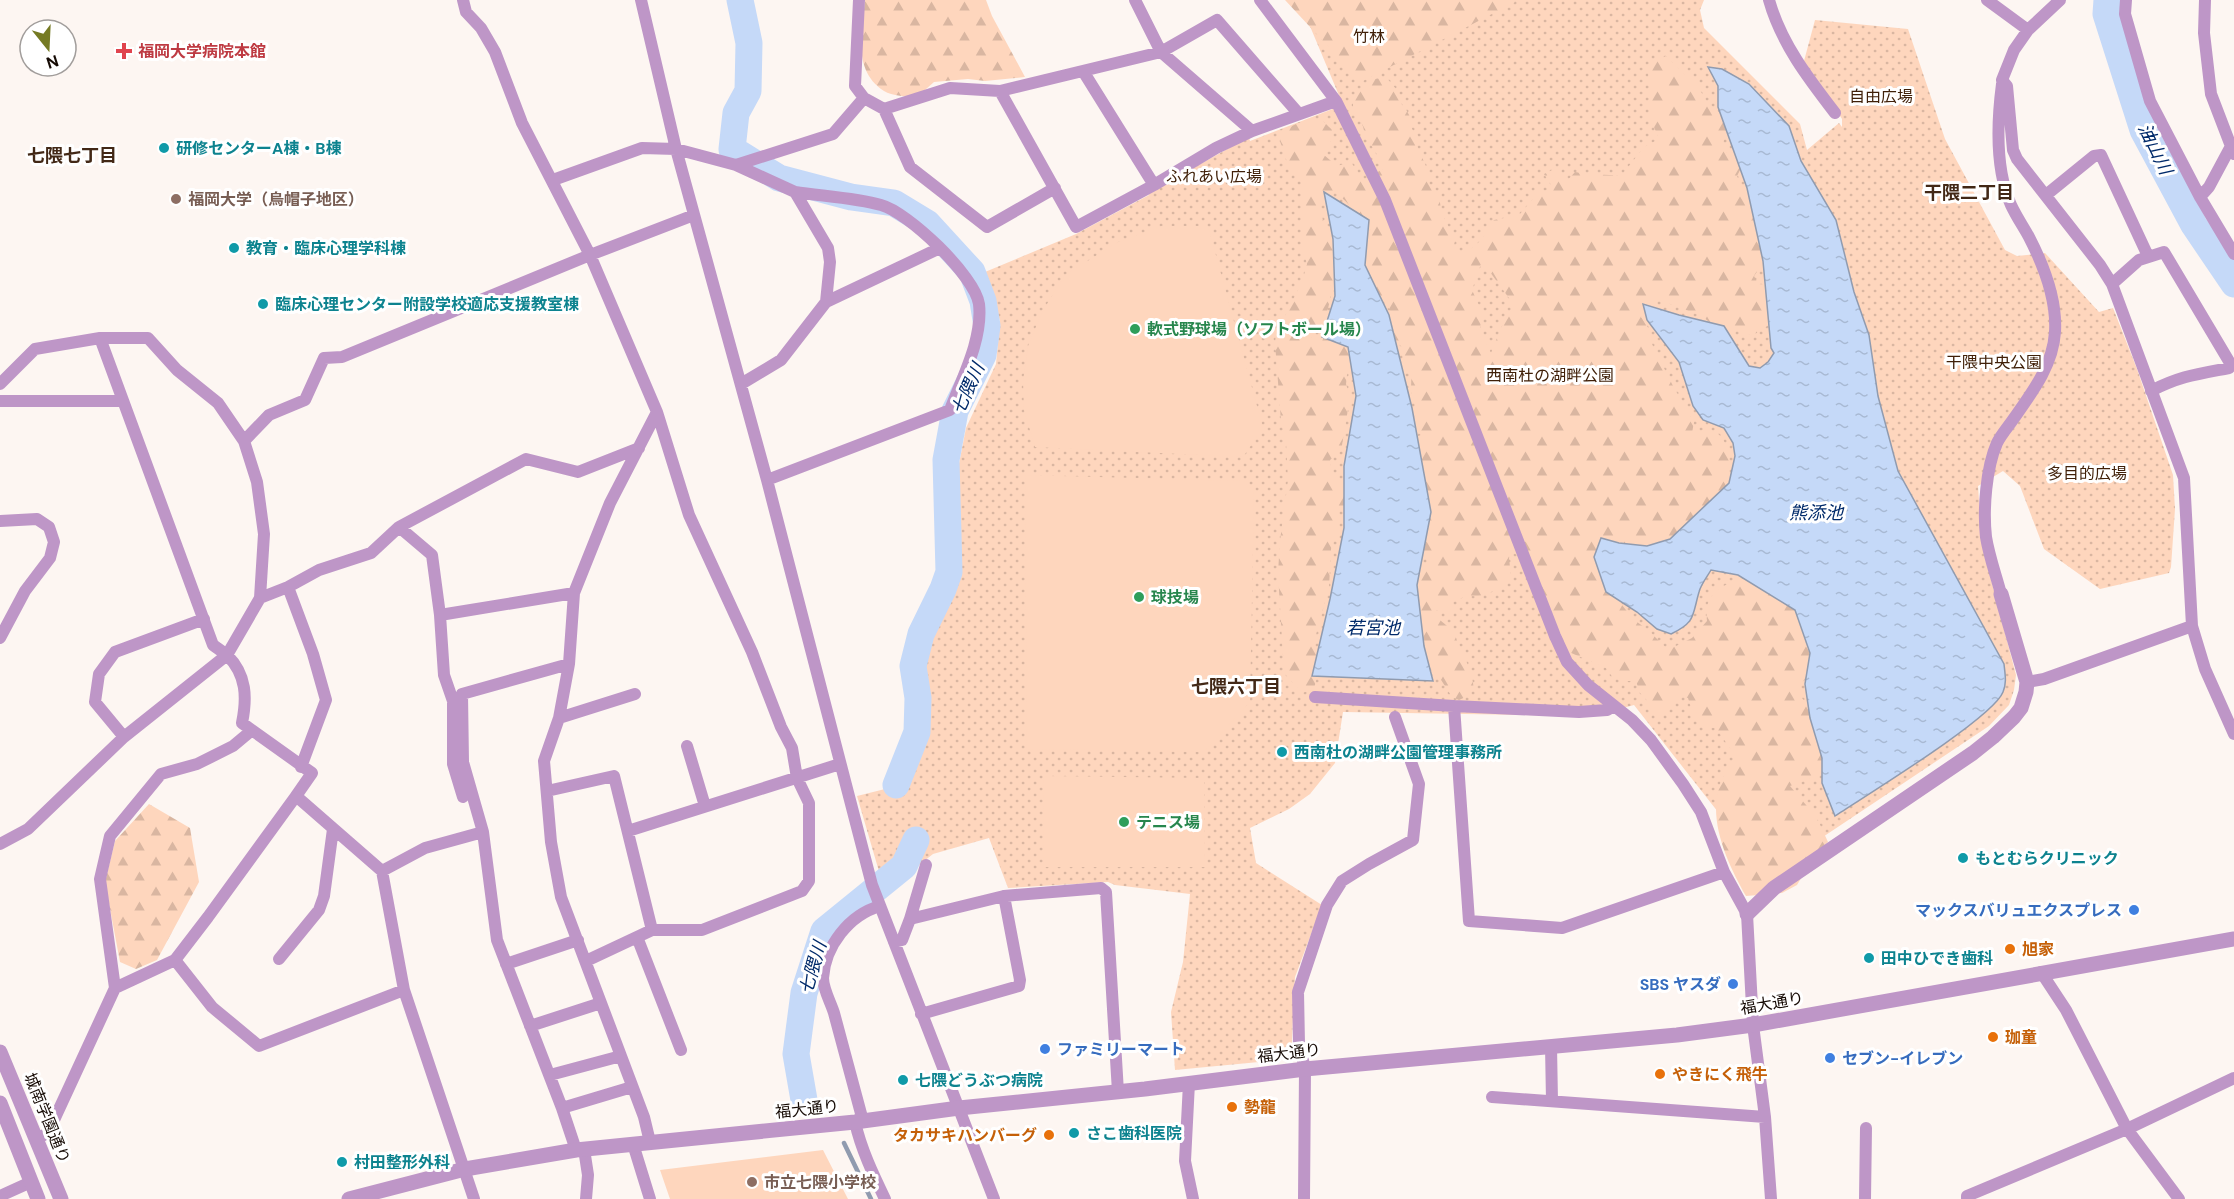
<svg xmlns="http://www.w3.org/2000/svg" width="2234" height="1199" viewBox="0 0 2234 1199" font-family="'DM Sans','Noto Sans JP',sans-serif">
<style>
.grass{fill:url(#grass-dots)}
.forest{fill:url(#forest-firs);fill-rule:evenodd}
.pitch{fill:#fed6bd}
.water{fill:url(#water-ripples);stroke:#909baf;stroke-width:1.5}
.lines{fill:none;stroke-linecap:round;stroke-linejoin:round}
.stream{stroke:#909baf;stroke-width:4.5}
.river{stroke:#c5d9f8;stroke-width:27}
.minor{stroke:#be96c7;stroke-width:12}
.tertiary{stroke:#be96c7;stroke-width:15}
.health-dot{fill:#e0444e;stroke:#fff;stroke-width:2}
.culture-dot{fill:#0f9aa8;stroke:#fff;stroke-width:2}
.education-dot{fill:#8d6e63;stroke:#fff;stroke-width:2}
.leisure-dot{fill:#2e9e5b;stroke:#fff;stroke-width:2}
.shop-dot{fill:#3f7fe0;stroke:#fff;stroke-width:2}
.food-dot{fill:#e8710a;stroke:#fff;stroke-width:2}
.labels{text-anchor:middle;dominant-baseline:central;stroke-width:6;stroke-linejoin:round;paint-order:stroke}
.park-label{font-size:16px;fill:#402008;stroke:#fff}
.health-label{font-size:16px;font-weight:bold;fill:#be3a42;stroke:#fff;text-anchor:start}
.culture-label{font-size:16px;font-weight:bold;fill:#0d838f;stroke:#fff;text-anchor:start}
.education-label{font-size:16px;font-weight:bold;fill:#785e54;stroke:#fff;text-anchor:start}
.leisure-label{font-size:16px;font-weight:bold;fill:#27864d;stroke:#fff;text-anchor:start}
.shop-label{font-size:16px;font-weight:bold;fill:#366cbe;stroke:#fff;text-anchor:end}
.food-label{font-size:16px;font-weight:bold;fill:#c56008;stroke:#fff;text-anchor:start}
.street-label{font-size:16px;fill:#150a04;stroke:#fff}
.water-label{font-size:18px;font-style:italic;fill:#002a6a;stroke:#fff}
.neighbourhood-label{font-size:18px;font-weight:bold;fill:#422816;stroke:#fff}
</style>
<defs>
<pattern id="grass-dots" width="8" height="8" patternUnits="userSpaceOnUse" patternTransform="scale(1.5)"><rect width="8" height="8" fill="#fed6bd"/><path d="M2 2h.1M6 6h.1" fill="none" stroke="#d9b6a1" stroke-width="1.8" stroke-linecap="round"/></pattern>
<pattern id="forest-firs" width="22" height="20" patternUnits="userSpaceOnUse" patternTransform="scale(1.5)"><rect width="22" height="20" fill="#fed6bd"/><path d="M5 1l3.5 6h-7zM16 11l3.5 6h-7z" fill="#d9b6a1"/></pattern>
<pattern id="water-ripples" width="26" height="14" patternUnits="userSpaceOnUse" patternTransform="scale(1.5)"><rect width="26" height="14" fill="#c5d9f8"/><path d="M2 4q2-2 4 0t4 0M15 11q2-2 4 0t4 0" fill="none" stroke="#a8b9d3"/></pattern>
</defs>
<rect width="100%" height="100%" fill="#fdf6f2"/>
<!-- grass -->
<path class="grass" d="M1299,0H1704L1700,10L1704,28L1800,124L1807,150L1839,123L1842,127V119L1804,61L1815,20L1908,29L1945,139L2005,250L2017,256L2045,253L2099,312L2113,308L2137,369L2173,475L2175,509L2171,567L2169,573L2100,589L2044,549L2020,486L2003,471L1978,486L1982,545L2016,675L2014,690L2009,705L1989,726L1745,889L1718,812L1634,705L1594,716L1343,712L1335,763L1310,794L1289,809L1250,828L1256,863L1322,905L1295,977L1291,1059L1175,1070L1171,1012L1183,962L1190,894L1115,885L1108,882L1008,888L989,838L933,854L885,892L857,796L901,785L921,734L916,666L929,627L953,588L954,489L966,428L996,364L1000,321L985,272L1076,234L1149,195L1148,193L1249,137L1250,141L1343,105Z"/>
<!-- forest -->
<path class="forest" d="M865,0H986L992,16L1025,77L985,81L968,79L934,82L916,98C907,96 892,96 884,91C852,70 862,32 865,0Z
M1285,0H1513L1515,2L1361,82Z
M1666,56L1699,88L1706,101L1721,114L1729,129L1723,142L1727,153L1740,158L1742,166L1737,176L1745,194L1755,205L1766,259L1754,276L1758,284L1772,285L1770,324L1757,333L1748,335L1739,330L1720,331L1702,316L1657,299L1650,313L1641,317L1649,329L1650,340L1673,386L1694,422L1692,433C1697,432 1704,429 1710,430C1733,435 1732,475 1724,492C1718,504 1693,526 1682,537L1656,540L1650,548L1637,549L1627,543L1612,554L1611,591L1633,619L1648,630L1668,650L1692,638L1707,621C1703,588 1727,584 1753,575L1809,621L1815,674L1797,685L1800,696L1816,713L1825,773L1790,786L1817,818L1828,842L1817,852L1797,885L1782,893L1746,896C1728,864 1706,819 1721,781C1725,772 1732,766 1736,757L1716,728L1703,727L1693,714L1688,698L1676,695C1676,705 1666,712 1658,719L1648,708L1646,699L1640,693L1636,681H1625L1613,678L1606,668L1562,649L1517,555L1512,552L1509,558L1511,577C1501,588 1483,600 1468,595L1453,602L1450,613L1436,610V617C1441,621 1447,625 1451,630C1457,639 1476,678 1473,688C1471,693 1465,698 1459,700L1452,697L1436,672H1426L1415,577L1427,563L1426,555L1418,548L1422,533L1432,527C1423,510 1417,487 1427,470L1417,464L1413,438L1421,435L1411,425L1418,408C1411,400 1410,386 1412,376L1403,360L1402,347C1390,337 1385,327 1391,312L1361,266L1363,236L1372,228C1356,216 1351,203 1334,192L1321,201V213L1326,231L1339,235L1338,280L1331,284C1330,310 1327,319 1308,336L1313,338L1331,336L1348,341L1354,356L1347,375L1346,384L1350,397L1341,451L1330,460L1332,473L1349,491L1348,504L1337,514L1339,526L1331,549L1329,587L1314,642L1320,664L1314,689L1302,693L1284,673L1278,573L1280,541L1288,480L1286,442L1281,421L1275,343L1276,334L1302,282L1307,264L1302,247V183L1288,165L1280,141C1289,122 1303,120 1323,121L1332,130L1331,141L1324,155L1337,166L1351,162L1363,180L1385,168L1367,138L1361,121L1353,112V96L1375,79L1386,77L1396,89L1400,102L1407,111L1412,121V129L1418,136L1417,146L1429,173L1428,181L1431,188L1439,194L1441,211L1455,241L1452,252C1476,254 1483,237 1494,220L1519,215L1538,193L1553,188L1544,174L1558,167L1567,181L1575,172C1591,175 1605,174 1621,176L1644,147L1659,139L1649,115L1650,88L1647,65ZM1482,261L1514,305L1501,328L1491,353L1480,330L1482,312L1472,290Z
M149,804L190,828L199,882L157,960L136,969L120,962L105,882L115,841Z"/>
<!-- pitch -->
<path class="pitch" d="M1162,226H1208L1263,428L1243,457L1035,447L1024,410L1023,381L1028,346L1042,312L1065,275L1118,242Z
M1025,475L1243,481L1254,491L1250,702L1204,752L1027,749Z
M1043,776L1204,778L1205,867H1044Z
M823,1150L848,1199H670L660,1170Z"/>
<!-- water -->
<path class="water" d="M1708,67L1722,69L1749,84L1789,126L1801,161L1836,220L1854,292L1869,335L1878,396L1898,471L2004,664C2005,674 2007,683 2003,692C1993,718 1865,796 1835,816L1822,783V758L1810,718L1805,684L1810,653L1795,610L1738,575L1711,570C1707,577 1701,584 1699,592C1692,616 1696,622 1671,634L1657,629L1637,612L1606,592L1594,557L1601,538L1619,543L1647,546L1670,539L1729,483L1735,456L1733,443L1724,428L1703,420L1693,406L1679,362L1647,320L1643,304L1679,315L1724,326L1749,366L1760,368L1768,362L1774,353L1771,348L1763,261L1747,188L1718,107V86Z
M1324,192L1369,220L1365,265L1389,315L1412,408L1431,512L1417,585L1424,646L1433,681L1312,676L1330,599L1344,528V466L1356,396L1348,347L1322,337L1335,296L1333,239Z"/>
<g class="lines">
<!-- stream -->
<path class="stream" d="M844,1143L871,1199"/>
<!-- river -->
<path class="river" d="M740,0L749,43L748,91L736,113L732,149L779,178L851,197L894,203L927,223L972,272L983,301L987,326L983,355L955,411L946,460L949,572L943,589L921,634L913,666L918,698L917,732L896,785
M2107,0L2106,14L2143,130L2194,225L2234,284
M804,1100L796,1054L799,1031L804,993L824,931L904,866L916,840"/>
<!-- minor -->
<path class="minor" d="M463,0L466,12L481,28L495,52L522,123L590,255L657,412L610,503L574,593L569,664L559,718L544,761L551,842L561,897L644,1117L650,1142
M641,0L676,149L767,480L872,885L994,1199
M859,0L855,86L864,98
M1135,0L1161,52L1252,131
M1260,0L1336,101L1385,200L1555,636L1567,662L1588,685L1632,720L1651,740L1683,784L1701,812L1724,872L1747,914L1753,1025L1765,1117L1771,1199
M1769,0C1781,43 1808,78 1835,113
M1987,0L2028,30
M2060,0L2028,30L2014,50L2002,80L2007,86L2013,150L2017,159L2100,265L2112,284L2184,478L2192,626L2205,669L2234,734
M2126,0L2125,14L2150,101L2200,197L2234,254
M2205,0L2204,33L2211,94L2234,154
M1083,71L1154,185
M1000,91L1076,227L1154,185L1216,148L1252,131L1336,101
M884,109L910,167L987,227L1055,188
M736,165L833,134L864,98L884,109L950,88L1000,91L1161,52L1217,20L1299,114
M553,180L642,148L676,149L736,165L795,192L828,248L830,262L826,302
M2046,195L2094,156L2101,155L2148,256
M2200,197L2209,187L2231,146
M2112,284L2139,260L2164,252L2230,363L2229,368C2198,374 2180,376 2151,391
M0,384L35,349L100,338H148L177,370L218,403L244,441
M741,384L781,360L826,302L940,248
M0,401H123
M767,480L950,410C962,378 983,339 979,304C975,276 908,212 881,205C856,198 821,196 795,192
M0,521L37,519L49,527L54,542L50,558L25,591L0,638
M399,527L432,555L440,615L444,675L453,701V764L463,797
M288,587L313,654L326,700L301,767
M2001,594C1996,575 1989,556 1986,537C1983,510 1986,468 1997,443C2001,435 2007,428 2012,421C2031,394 2053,366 2055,332C2057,300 2043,264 2029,237C2023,226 2016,216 2011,205C1995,169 1997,122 2002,84
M260,598L288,587L319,570L371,553L399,527L526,459L578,472L639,448
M440,615L574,593
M569,664L462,694L463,762L483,832L497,940L562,1108L576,1150
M2027,682L2044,679L2192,626
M1315,697L1454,706
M1614,706L1607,710L1579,712L1454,706L1469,921L1562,928L1724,872
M559,718L635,694
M124,737L95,702L99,674L115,652L204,619
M687,746L705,806
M547,791L614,776L652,930
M628,831L840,764
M0,844L28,829L124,737L227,655L213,645L100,338
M382,871L425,848L483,832
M910,919L926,865
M637,937L681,1050
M894,942L902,940L910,919L1004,896L1101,888L1106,892L1118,1092
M279,959L319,910L324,896L333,829
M175,960L212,1007L259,1046L404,990
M586,961L652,930H702L802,891L809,881V803L797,778L792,748L781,727L752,652L689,515L657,412
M506,964L578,940
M2041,972L2066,1010L2127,1129L2179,1199
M115,988L175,960L208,917L296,796
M921,1014L1019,986L1020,980L1004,896
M530,1026L601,1003
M1551,1046L1552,1101
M550,1075L621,1056
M1189,1083L1185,1161L1193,1199
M1492,1097L1765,1117
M562,1108L632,1087
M863,1121C853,1085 844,1049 834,1013C831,1003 823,989 823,978C825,946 849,915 880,906
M855,1122C861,1149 873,1174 885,1199
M36,1139L48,1133L115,988L100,879L110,836L161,774L197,764L233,746L251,731
M633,1144L650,1199
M584,1149L588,1175L586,1199
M0,1196L31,1182
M474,1199L404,990L382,871L296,796L312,773L242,723C247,698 247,675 227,655L260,598L264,534L257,482L244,441L269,415L305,400L324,358L342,357L590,255L694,215
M1304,1199L1305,1069L1299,1044L1298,992L1327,905L1342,881L1369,864L1413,840L1419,784L1395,717
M1865,1199L1866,1128
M1967,1199V1196L2127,1129L2234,1078"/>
<!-- tertiary -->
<path class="tertiary" d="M1747,914L1774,888L1973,753L1993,737L2014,717L2021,708L2026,692L2027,682L2001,594
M0,1052L61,1199
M0,1103L38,1199
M349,1199L465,1169L576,1150L855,1122L959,1108L1145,1089L1305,1069L1677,1035L1753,1025L2234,939"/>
</g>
<!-- markers -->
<path class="health-dot" d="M121 42h6v6h6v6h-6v6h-6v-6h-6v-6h6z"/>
<g class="culture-dot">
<circle cx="164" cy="148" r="6"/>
<circle cx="234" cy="248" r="6"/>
<circle cx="263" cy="304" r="6"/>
<circle cx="1282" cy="752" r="6"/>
<circle cx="1963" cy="858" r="6"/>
<circle cx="1869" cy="958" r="6"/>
<circle cx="903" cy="1080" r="6"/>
<circle cx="1074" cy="1133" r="6"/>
<circle cx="342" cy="1162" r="6"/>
</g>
<g class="education-dot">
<circle cx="176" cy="199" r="6"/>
<circle cx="752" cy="1182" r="6"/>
</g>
<g class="leisure-dot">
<circle cx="1135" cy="329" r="6"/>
<circle cx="1139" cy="597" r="6"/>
<circle cx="1124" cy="822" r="6"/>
</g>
<g class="shop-dot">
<circle cx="2134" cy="910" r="6"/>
<circle cx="1733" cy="984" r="6"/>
<circle cx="1045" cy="1049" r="6"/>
<circle cx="1830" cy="1058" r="6"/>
</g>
<g class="food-dot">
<circle cx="2010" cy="949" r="6"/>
<circle cx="1993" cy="1037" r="6"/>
<circle cx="1660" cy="1074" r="6"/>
<circle cx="1232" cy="1107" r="6"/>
<circle cx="1049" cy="1135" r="6"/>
</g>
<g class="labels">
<!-- park labels -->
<g class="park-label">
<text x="1369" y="36">竹林</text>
<text x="1881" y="96">自由広場</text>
<text x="1214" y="176">ふれあい広場</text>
<text x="1994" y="362">干隈中央公園</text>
<text x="1550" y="375">西南杜の湖畔公園</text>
<text x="2087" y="473">多目的広場</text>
</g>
<!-- health labels -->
<g class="health-label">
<text x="138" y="51">福岡大学病院本館</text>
</g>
<!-- culture labels -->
<g class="culture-label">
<text x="176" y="148">研修センターA棟・B棟</text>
<text x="246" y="248">教育・臨床心理学科棟</text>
<text x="275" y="304">臨床心理センター附設学校適応支援教室棟</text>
<text x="1294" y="752">西南杜の湖畔公園管理事務所</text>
<text x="1975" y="858">もとむらクリニック</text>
<text x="1881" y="958">田中ひでき歯科</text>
<text x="915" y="1080">七隈どうぶつ病院</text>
<text x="1086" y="1133">さこ歯科医院</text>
<text x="354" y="1162">村田整形外科</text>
</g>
<!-- education labels -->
<g class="education-label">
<text x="188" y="199">福岡大学（烏帽子地区）</text>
<text x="764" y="1182">市立七隈小学校</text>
</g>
<!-- leisure labels -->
<g class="leisure-label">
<text x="1147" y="329">軟式野球場（ソフトボール場）</text>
<text x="1151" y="597">球技場</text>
<text x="1136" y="822">テニス場</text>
</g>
<!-- shop labels -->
<g class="shop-label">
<text x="2122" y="910">マックスバリュエクスプレス</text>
<text x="1721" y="984">SBS ヤスダ</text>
<text x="1057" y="1049" text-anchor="start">ファミリーマート</text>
<text x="1842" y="1058" text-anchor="start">セブン-イレブン</text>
</g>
<!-- food labels -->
<g class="food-label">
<text x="2022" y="949">旭家</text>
<text x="2005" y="1037">珈童</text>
<text x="1672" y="1074">やきにく飛牛</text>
<text x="1244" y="1107">勢龍</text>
<text x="1037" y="1135" text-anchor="end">タカサキハンバーグ</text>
</g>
<!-- street labels -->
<g class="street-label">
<text transform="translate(1772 1003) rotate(-10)">福大通り</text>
<text transform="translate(1289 1053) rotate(-7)">福大通り</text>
<text transform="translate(807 1109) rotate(-6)">福大通り</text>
<text transform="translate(47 1118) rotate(68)">城南学園通り</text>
</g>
<!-- water labels -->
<g class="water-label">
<text transform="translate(2155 149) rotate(64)">油山川</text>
<text transform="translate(968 389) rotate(-66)">七隈川</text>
<text x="1816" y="513">熊添池</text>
<text x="1373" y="628">若宮池</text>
<text transform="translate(813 968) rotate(-74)">七隈川</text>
</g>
<!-- neighbourhood labels -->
<g class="neighbourhood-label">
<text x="72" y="156">七隈七丁目</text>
<text x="1969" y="193">干隈二丁目</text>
<text x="1236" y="687">七隈六丁目</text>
</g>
</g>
<!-- north arrow -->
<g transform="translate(48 48) rotate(162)"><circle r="28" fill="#ffffff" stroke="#a19d9b" stroke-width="1.5"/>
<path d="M0-4.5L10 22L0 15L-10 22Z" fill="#757a23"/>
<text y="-9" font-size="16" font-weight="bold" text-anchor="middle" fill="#150a04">N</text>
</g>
</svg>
